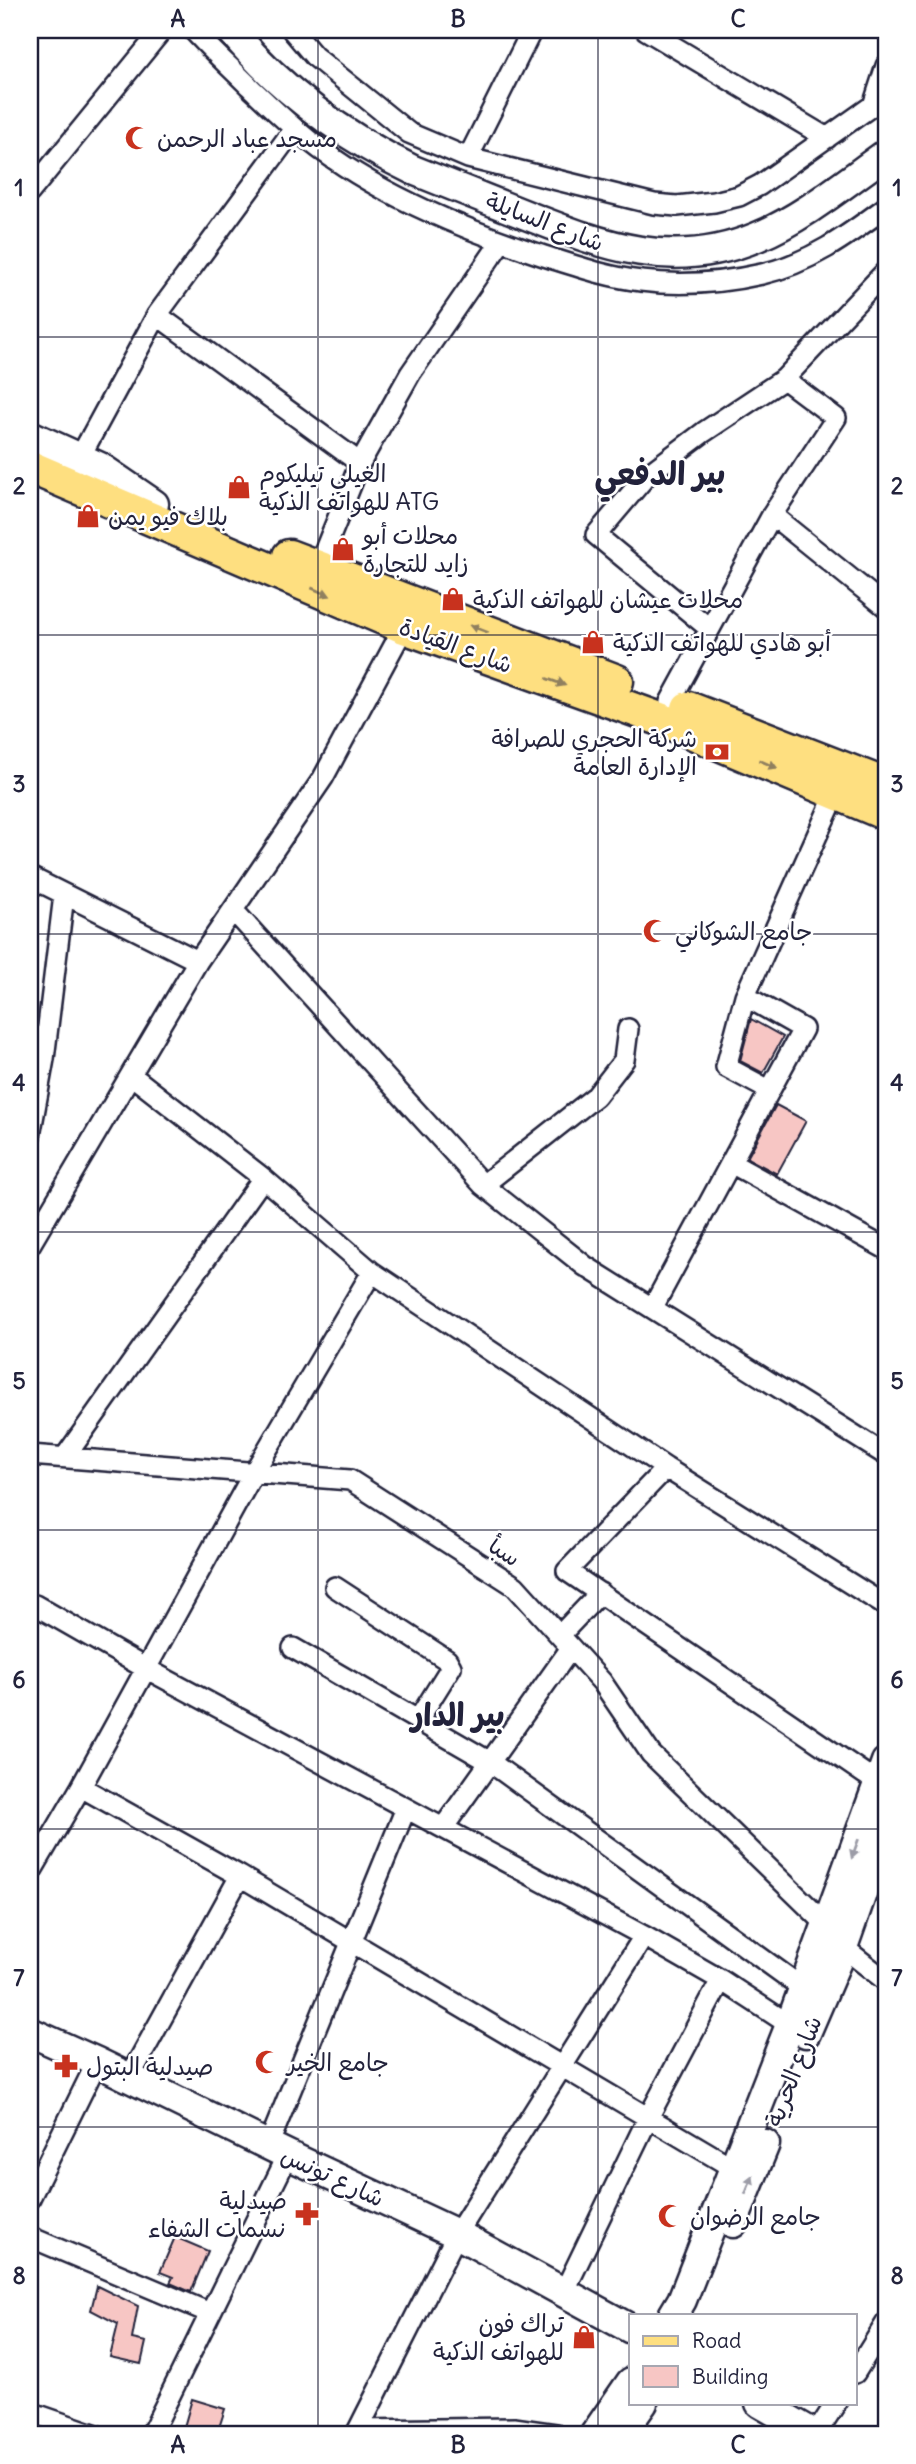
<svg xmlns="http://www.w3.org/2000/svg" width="916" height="2464" viewBox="0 0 916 2464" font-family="Delius,'Playpen Sans Arabic',sans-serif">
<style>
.building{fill:#f7c6c4;stroke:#22223b;stroke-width:2}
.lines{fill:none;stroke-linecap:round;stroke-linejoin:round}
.street-casing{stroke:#22223b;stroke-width:24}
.secondary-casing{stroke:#22223b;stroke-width:33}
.primary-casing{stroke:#22223b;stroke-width:37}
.street{stroke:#fff;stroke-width:19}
.secondary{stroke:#fff;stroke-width:28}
.primary{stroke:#fedf80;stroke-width:32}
.oneway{fill:#90805e}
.oneway2{fill:#9c9ca7}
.grid{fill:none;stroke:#22223b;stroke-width:2;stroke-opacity:0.55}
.labels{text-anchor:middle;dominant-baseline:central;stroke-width:5;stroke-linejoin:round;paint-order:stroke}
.poi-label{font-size:24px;fill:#22223b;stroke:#fff;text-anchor:start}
.street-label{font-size:24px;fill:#22223b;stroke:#fff}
.district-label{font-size:32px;font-weight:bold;fill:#22223b;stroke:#fff}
.neatline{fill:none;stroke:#22223b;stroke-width:2.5}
.grid-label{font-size:23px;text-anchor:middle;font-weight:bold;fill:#22223b}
</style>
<rect width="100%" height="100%" fill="#fff"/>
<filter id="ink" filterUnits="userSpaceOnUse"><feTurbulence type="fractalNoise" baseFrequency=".0143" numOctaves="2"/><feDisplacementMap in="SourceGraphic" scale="14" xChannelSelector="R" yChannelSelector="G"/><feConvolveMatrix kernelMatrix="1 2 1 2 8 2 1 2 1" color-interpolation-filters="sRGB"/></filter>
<g filter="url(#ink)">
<!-- building -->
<path class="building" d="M751,1019L783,1037L763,1073L740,1061Z
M776,1105L806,1121L777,1174L747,1158Z
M175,2237L208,2251L191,2292L170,2283L173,2277L160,2272Z
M97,2286L138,2306L132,2339L146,2342L141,2364L110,2357L118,2324L91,2310Z
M192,2399L225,2409L217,2434H182Z"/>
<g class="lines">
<!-- street casing -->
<g class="street-casing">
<path id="street" d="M193,30C210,49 230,67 249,86C272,108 294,130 320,149C386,198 466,230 544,256C576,266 607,277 641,281C680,286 722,283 762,274C810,263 847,236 886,207
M292,30L314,56L409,133L468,158L654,204L677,206L714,202L739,196L760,185L886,96
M646,30L827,138
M873,106L886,66
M468,158L532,30
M30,192L162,30
M157,315L360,463
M80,457L157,315L294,129
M772,515L886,607
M318,567L360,463L410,374L501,242
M710,629L596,535L647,475L704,432L784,379L886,271
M670,702L772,515L836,418L784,379
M30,877L198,961
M233,910L483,1185L585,1266L886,1455
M131,1075L263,1178L372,1272L666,1468L886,1606
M769,1090L726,1067L745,996L836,793
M30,1136L44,1059L64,895
M731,1163L886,1249
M483,1185L596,1096L624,1060L628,1029
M30,1245L198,961L323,778L404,627
M653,1307L803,1029L745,996
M30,1455L350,1480L515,1586L602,1682L651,1754L827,1925
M65,1457L263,1178
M666,1468L567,1571L878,1783
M335,1587L447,1660L451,1667L418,1720
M30,1605H35L145,1668L644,1936L721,1980L790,2025
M560,1635L600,1593
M293,1648L490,1762L804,1989
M81,1787L240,1876L735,2169
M443,1828L571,1648
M30,1874L81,1787L254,1472L372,1272
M843,1947L886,1981
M129,2078L240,1876
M268,2146L406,1808
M30,2198L97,2062
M30,2237L210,2313
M564,2292L648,2118L721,1980
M855,2373L886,2323
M30,2412L94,2434
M358,2430L514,2428L556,2434
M151,2434L288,2155
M356,2434L457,2234L644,1936
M816,2434L836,2403"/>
</g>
<!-- secondary casing -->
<g class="secondary-casing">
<path id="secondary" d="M231,30C280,90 343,136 413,170C451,185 489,200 526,215C605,246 673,272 757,237C803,218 845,183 886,154
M30,435L100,467L154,504
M30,2032L97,2062L288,2155L457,2234L631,2329
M806,2033L843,1947L886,1825
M733,2223L765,2144
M673,2315L682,2300L790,2025L886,1762
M760,2403L814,2434
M595,2434L631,2382
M621,2434L643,2403"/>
</g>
<!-- primary casing -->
<g class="primary-casing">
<path id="primary" d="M30,467L404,627L660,719L886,814
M289,556L617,681
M688,708L886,785"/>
</g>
<!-- street -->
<use href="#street" class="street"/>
<!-- secondary -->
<use href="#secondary" class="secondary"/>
<!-- primary -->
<use href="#primary" class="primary"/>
</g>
<!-- one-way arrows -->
<defs><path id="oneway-solid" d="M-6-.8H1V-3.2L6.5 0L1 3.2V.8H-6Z" transform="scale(1.75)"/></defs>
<g class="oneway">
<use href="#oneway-solid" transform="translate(321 592) rotate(23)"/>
<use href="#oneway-solid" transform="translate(479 629) rotate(-159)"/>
<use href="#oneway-solid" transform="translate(556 682) rotate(20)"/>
<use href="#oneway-solid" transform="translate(768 764) rotate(23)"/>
</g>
<g class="oneway2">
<use href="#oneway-solid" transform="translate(855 1849) rotate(110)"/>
<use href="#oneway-solid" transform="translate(749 2185) rotate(-68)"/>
</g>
</g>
<!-- grid -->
<path class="grid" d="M318,30V2434M598,30V2434M30,337H886M30,635H886M30,934H886M30,1232H886M30,1530H886M30,1829H886M30,2127H886"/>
<!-- icons -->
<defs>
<g id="mosque-bare" transform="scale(1.89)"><path d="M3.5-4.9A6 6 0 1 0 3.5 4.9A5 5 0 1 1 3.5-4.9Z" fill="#c8321e" stroke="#fff" stroke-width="2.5" paint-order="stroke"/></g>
<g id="shop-bare" transform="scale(1.89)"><path d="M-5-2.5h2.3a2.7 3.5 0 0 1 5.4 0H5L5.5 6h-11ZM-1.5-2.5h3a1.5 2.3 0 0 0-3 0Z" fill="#c8321e" stroke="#fff" stroke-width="2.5" paint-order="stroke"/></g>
<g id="bank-bare" transform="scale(1.89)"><path d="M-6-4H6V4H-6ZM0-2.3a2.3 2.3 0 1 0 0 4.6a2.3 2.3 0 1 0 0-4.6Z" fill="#c8321e" stroke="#fff" stroke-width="2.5" paint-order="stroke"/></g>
<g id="pharmacy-bare" transform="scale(1.89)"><path d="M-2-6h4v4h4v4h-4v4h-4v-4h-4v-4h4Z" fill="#c8321e" stroke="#fff" stroke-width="2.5" paint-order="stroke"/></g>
</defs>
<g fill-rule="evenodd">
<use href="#mosque-bare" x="137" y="138"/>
<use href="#shop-bare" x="239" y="487"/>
<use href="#shop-bare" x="88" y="516"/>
<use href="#shop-bare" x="343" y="549"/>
<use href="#shop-bare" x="453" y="599"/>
<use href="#shop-bare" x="593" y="642"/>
<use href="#bank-bare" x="717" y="752"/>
<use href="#mosque-bare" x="655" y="931"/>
<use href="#mosque-bare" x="267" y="2062"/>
<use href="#pharmacy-bare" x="66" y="2066"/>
<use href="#pharmacy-bare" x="307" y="2214"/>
<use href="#mosque-bare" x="670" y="2216"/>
<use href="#shop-bare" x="584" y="2337"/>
</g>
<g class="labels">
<!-- poi labels -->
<g class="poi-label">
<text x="157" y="138">مسجد عباد الرحمن</text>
<text x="259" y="473">الغيلي تيليكوم<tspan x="259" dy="28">للهواتف الذكية ATG</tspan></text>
<text x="108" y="516">بلاك فيو يمن</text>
<text x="363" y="535">محلات أبو<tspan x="363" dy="28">زايد للتجارة</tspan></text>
<text x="473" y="599">محلات عيشان للهواتف الذكية</text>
<text x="613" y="642">أبو هادي للهواتف الذكية</text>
<text x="697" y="738" text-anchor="end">شركة الحجري للصرافة<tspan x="697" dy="28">الإدارة العامة</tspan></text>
<text x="675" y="931">جامع الشوكاني</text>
<text x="287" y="2062">جامع الخير</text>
<text x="86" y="2066">صيدلية البتول</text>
<text x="287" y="2200" text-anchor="end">صيدلية<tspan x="287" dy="28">نسمات الشفاء</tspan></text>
<text x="690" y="2216">جامع الرضوان</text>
<text x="564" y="2323" text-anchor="end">تراك فون<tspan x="564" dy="28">للهواتف الذكية</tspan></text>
</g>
<!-- street labels -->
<g class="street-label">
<text transform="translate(545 221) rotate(21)">شارع السايلة</text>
<text transform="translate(456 645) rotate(20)">شارع القيادة</text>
<text transform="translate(505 1551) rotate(33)">سبأ</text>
<text transform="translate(793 2071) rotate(-69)">شارع الحرية</text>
<text transform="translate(333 2176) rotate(25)">شارع تونس</text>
</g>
<!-- district labels -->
<g class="district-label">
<text x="660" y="473">بير الدفعي</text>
<text x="458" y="1714">بير الدار</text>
</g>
</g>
<!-- margin -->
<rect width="916" height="2464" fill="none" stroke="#fff" stroke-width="77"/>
<!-- legend -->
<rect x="629" y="2314" width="228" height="91" fill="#ffffff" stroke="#a7a7b1" stroke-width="2"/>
<rect x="643" y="2336" width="35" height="10" fill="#fedf80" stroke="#a7a7b1" stroke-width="2"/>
<text x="692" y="2348" font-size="21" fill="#22223b">Road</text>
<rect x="643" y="2366" width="35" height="21" fill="#f7c6c4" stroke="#a7a7b1" stroke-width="2"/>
<text x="692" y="2384" font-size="21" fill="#22223b">Building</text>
<rect x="38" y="38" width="840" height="2388" class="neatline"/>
<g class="grid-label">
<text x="178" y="27">A</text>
<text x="458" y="27">B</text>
<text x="738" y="27">C</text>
<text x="19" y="196">1</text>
<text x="897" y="196">1</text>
<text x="19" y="494">2</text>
<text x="897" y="494">2</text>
<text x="19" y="792">3</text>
<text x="897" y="792">3</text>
<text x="19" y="1091">4</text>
<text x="897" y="1091">4</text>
<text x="19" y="1389">5</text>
<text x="897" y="1389">5</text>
<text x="19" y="1688">6</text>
<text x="897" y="1688">6</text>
<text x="19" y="1986">7</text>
<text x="897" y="1986">7</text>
<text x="19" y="2284">8</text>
<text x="897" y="2284">8</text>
<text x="178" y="2453">A</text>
<text x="458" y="2453">B</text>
<text x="738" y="2453">C</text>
</g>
</svg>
